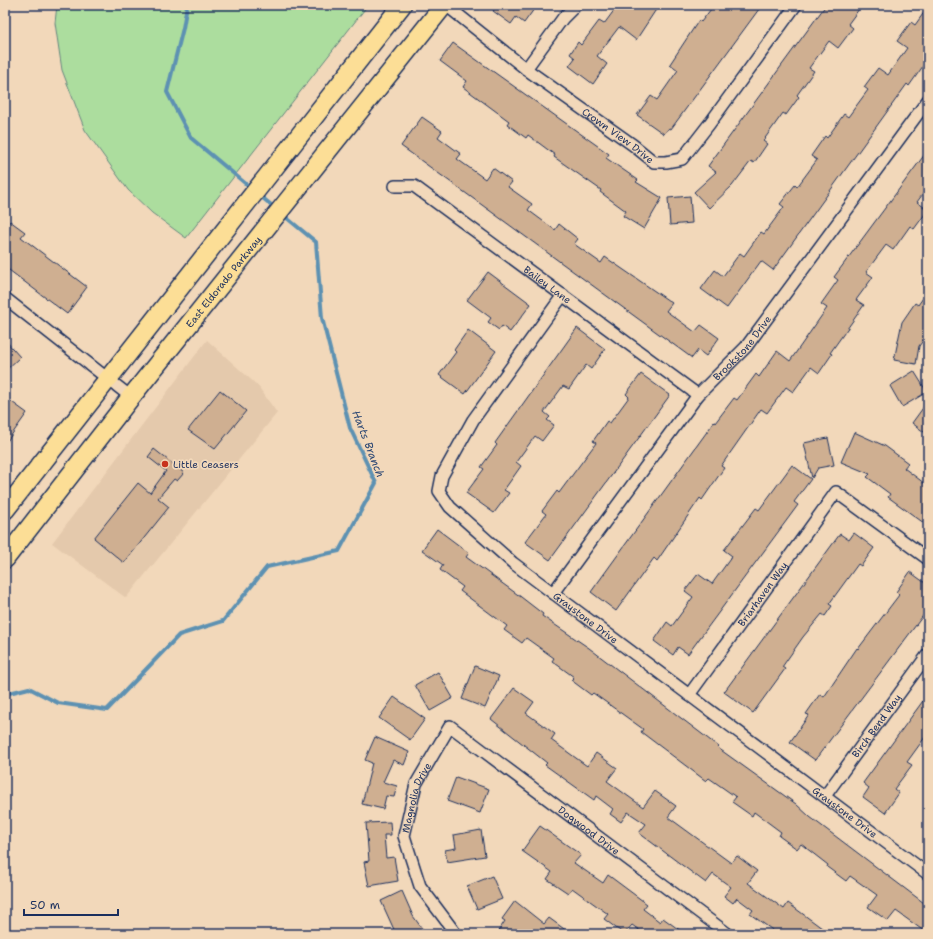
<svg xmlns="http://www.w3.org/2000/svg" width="933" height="939" viewBox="0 0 933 939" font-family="'Shantell Sans',sans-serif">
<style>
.built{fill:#e4c9ac}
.green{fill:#acdd9e;stroke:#64867e}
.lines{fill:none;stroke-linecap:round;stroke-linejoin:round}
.stream{stroke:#5d91b2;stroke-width:4}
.building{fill:#cfaf91;stroke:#1b2f5e}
.minor-casing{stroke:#1b2f5e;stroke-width:14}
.primary-casing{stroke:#1b2f5e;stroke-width:21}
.minor{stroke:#f2d8ba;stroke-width:11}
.primary{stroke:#fcde96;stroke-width:18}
.poi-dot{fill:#c8321e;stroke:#f2d8ba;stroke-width:1.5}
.labels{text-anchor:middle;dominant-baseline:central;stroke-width:3.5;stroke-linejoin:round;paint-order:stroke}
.street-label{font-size:10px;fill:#1b2f5e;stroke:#f2d8ba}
.poi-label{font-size:10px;fill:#1b2f5e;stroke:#f2d8ba;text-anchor:start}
.water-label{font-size:11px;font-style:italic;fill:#2c4773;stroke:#f2d8ba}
</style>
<rect width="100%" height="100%" fill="#f2d8ba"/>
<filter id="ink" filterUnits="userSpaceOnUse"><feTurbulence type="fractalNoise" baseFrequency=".025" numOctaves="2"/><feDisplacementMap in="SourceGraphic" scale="8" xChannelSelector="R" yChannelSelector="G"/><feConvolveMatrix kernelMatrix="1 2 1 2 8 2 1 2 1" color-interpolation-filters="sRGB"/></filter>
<g filter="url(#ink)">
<!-- built -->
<path class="built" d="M207,340L258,386L277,413L126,598L52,543Z"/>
<!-- green -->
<path class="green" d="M57,5H368L186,238L152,213L128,190L85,130L62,70L55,23Z"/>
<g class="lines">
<!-- stream -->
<path class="stream" d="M187,5L183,28L167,92L191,138L252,189
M259,195L275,208
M5,694L29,688L58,703L107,710L179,635L223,621L267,567L339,551L376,483L350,428L322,318L316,242L282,214"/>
</g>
<!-- building -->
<path class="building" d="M497,5H537L524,23L516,17L511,24L493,11Z
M618,5H659L636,40L619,27L597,56L607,64L593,84L569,66L575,58L570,54L578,42L581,45L599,21L604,24Z
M714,5H762L671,129L669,128L664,134L637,115L651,96L657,100L678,70L670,64L699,20L701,22Z
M826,5H862L848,24L853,28L838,48L829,41L809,68L814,71L797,95L799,97L786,115L783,113L763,141L767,144L754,163L751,161L732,186L709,208L694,192L716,172L708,166Z
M928,7V59L909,86L907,84L773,270L761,261L727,308L701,289L715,270L723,276L740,253L744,256L761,232L764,234L784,207L780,204L795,185L797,187L817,160L811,156L825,136L827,138L844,114L848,117L868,90L864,87L878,68L888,75L907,48L897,41L911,22L915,25Z
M453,43L609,154L606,158L638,180L636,182L662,198L644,229L623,216L626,211L600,192L601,190L554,157L555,155L528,135L526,138L507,124L509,121L463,87L467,81L440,61Z
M422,117L442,131L438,137L461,154L457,159L485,179L493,168L512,182L508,187L532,204L528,210L555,230L559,224L578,239L574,244L601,263L605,257L672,303L666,311L695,332L701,325L719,338L706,356L698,350L692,358L401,146Z
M928,150V187L917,202L928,210L914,229L910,226L893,250L886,245L866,272L873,277L856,300L864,305L830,353L832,354L819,373L811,367L793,392L786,387L767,413L761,409L721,466L724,468L702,500L700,498L657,561L654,558L616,611L591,592L714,422L715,423L734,398L737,400L756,374L759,377L777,351L790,361L827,308L821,304L838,280L834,277Z
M690,196L692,223L670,225L668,198Z
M10,221L25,232L21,237L87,287L67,314L5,267V227Z
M488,272L531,304L510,332L502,326L499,330L488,322L491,318L467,300Z
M928,291V334L919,346L916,364L894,360L902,322L915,303L918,305Z
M577,328L605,349L591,369L586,365L569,389L563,386L544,412L550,417L547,420L554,425L542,441L535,436L516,462L521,466L504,490L509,493L494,513L466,493L484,469L481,467L497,445L495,443Z
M468,330L496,351L465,394L439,375L456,352L454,350Z
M5,340L20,357L5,371Z
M914,371L927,392L902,407L890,386Z
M641,374L670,395L550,560L525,542L546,514L542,511L557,491L559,493L576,470L596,443L593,441L607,421L610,423L629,397L626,394Z
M220,390L246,411L215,449L188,430Z
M5,397L27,413L5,444Z
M928,401V435L912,423Z
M854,432L885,446L908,463L904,468L928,486V526L888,497L890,494L867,477L870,474L841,462Z
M828,438L834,465L818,468L812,478L804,443Z
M154,449L184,473L177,481L174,479L158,498L169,507L124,563L94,538L138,483L150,493L166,471L148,457Z
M792,465L811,479L794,502L798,505L688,654L678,647L673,655L654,641L667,622L672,626L693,597L685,591L698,574L712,584L732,556L724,550L756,508L759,510Z
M437,529L469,553L466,557L521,597L543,614L542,616L589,648L719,747L718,748L796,804L810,817L928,906V934L896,911L888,921L868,907L877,895L850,876L846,881L827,867L828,865L801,844L797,849L779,836L781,832L754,812L752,816L732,802L736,797L709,778L706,781L641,732L643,729L593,693L591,695L571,680L574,677L552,661L554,658L526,638L522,643L504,630L507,626L460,591L463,587L440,570L443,565L422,550Z
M854,533L874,548L861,566L858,564L829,604L832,606L825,616L822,614L803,637L782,667L785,669L753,713L724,692L840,534L849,540Z
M910,572L928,585V609L815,760L790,742L809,715L806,714L820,694L824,697L857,648L858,649L899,595L896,592Z
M475,666L499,676L485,708L462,699Z
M438,672L453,698L430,711L415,685Z
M514,688L534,702L526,713L555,734L551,740L587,766L596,753L617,768L607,781L643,807L655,791L676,806L668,817L731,863L737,856L757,871L748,883L784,909L788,903L830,934H778L750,914L753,910L737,898L733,903L724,896L731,887L713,874L706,883L639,833L646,824L628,812L621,822L610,814L613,809L596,796L594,800L545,765L547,763L491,719Z
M928,694V733L907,762L912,765L894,789L899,793L885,813L863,797L869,788L863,783Z
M394,697L425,719L410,740L379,718Z
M375,737L409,752L404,765L393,760L383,782L397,786L394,797L386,796L383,809L362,804L372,763L365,760Z
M456,777L489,789L480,813L447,801Z
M390,822L391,835H384L386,858L394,857L398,881L369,886L364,862L369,861L366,823Z
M540,826L581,855L574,863L603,883L608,875L647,904L643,909L660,922L663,918L685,934H645L632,925L624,934L604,919L608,914L572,888L568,893L547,879L552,872L522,851Z
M481,830L485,856L447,862L445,850L456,848L454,835Z
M492,876L502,899L477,909L467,886Z
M402,891L413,916L426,934H396L381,901Z
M515,901L544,924L549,918L571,934H505L499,930L505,921L502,919Z"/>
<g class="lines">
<!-- minor casing -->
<g class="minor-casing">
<g id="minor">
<path id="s1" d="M446,5L526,69L633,145L654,162H666L682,159L710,123L796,5"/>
<path d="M526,69L563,18L576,5"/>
<path id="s2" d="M395,186H414L698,395"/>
<path id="s3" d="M563,295L473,420L442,476L439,491L450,507L513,563L928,874"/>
<path d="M5,298L131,397"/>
<path id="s4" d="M553,593L698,395L746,347L928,100"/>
<path id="s5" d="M689,695L836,492L928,559"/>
<path id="s6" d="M825,796L928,654"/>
<path id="s7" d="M456,934L420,886L404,836L416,784L450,726L728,934"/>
</g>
</g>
<!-- primary casing -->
<g class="primary-casing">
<g id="primary">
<path d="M5,510L402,5"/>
<path id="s8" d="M5,559L131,397L444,5"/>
</g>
</g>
<!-- minor -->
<use href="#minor" class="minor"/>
<!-- primary -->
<use href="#primary" class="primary"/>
</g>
</g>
<!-- markers -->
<circle class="poi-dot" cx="165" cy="464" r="4"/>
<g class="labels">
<!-- street labels -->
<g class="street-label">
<text stroke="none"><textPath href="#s1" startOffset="216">Crown View Drive</textPath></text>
<text stroke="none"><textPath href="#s8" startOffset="353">East Eldorado Parkway</textPath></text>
<text stroke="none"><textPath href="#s2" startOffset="185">Bailey Lane</textPath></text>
<text stroke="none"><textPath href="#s4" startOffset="310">Brookstone Drive</textPath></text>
<text stroke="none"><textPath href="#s5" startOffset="125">Briarhaven Way</textPath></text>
<text stroke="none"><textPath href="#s3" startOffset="428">Graystone Drive</textPath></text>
<text stroke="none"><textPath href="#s6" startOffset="87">Birch Bend Way</textPath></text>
<text stroke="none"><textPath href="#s7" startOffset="153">Magnolia Drive</textPath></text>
<text stroke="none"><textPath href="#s3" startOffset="752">Graystone Drive</textPath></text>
<text stroke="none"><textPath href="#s7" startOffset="407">Dogwood Drive</textPath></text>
</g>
<!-- poi labels -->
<g class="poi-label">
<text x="173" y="464">Little Ceasers</text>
</g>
<!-- water labels -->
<g class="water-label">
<text transform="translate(368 444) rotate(69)">Harts Branch</text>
</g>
</g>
<!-- margin -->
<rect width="933" height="939" fill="none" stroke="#f2d8ba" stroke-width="20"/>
<rect x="10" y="10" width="913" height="919" fill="none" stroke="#1b2f5e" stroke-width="1.5" filter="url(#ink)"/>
<!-- scale -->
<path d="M24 909v6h94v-6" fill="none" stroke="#1b2f5e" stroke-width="2"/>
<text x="30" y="909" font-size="12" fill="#1b2f5e" stroke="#f2d8ba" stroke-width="3" paint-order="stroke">50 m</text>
</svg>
